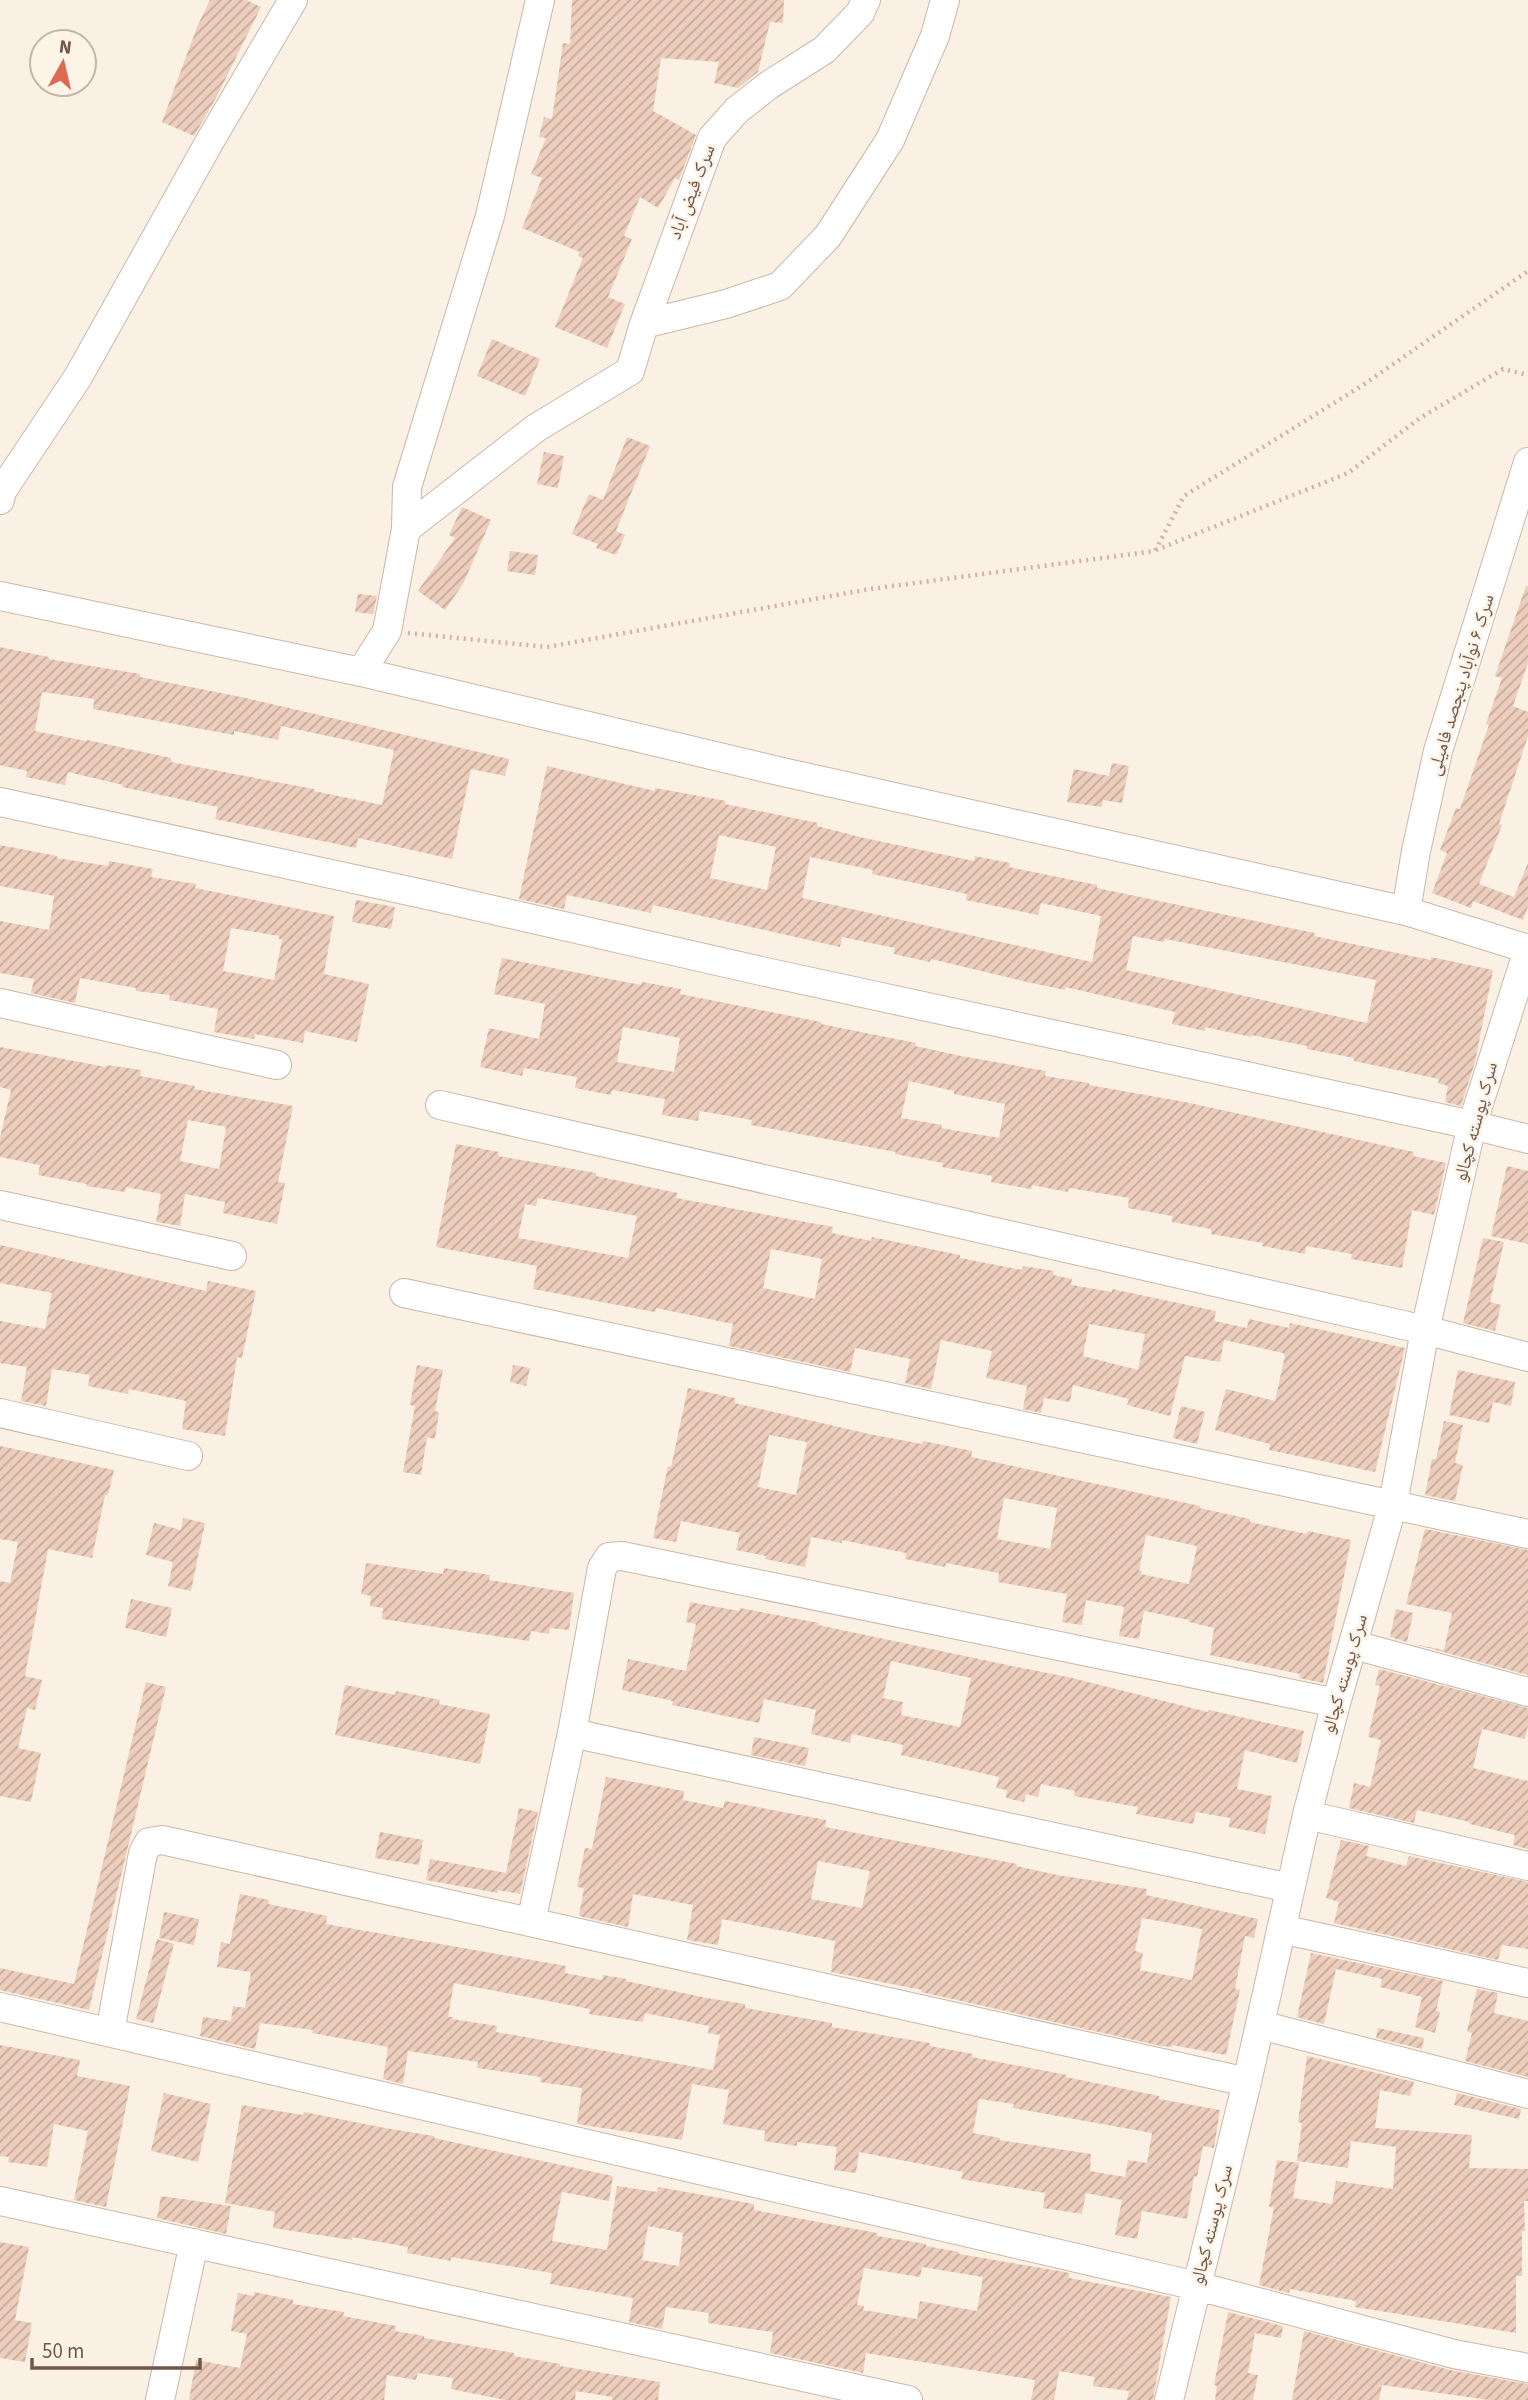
<svg xmlns="http://www.w3.org/2000/svg" width="1528" height="2400" viewBox="0 0 1528 2400" font-family="'Source Sans 3','Noto Naskh Arabic',sans-serif">
<style>
.building{fill:url(#building-hatch);fill-rule:evenodd}
.lines{fill:none;stroke-linecap:round;stroke-linejoin:round}
.street-casing{stroke:#cab7aa;stroke-width:30}
.path{stroke:#d2b1a0;stroke-width:4.5;stroke-dasharray:2 5;stroke-linecap:butt}
.street{stroke:#fff;stroke-width:28}
.labels{text-anchor:middle;dominant-baseline:central;stroke-width:5;stroke-linejoin:round;paint-order:stroke}
.street-label{font-size:19px;fill:#70564b;stroke:#fdf4e8}
</style>
<defs>
<pattern id="building-hatch" width="6" height="6" patternUnits="userSpaceOnUse" patternTransform="scale(1.75)"><rect width="6" height="6" fill="#edcebc"/><path d="M-1 1l2-2M0 6l6-6M5 7l2-2" fill="none" stroke="#c4aa9b"/></pattern>
</defs>
<rect width="100%" height="100%" fill="#faf0e3"/>
<!-- building -->
<path class="building" d="M210,0H246L261,7L217,96L194,136L162,122L197,27Z
M572,0H784L783,23L770,22L758,72L738,88L714,83L719,62L661,58L653,111L696,135L679,180L675,178L658,208L640,197L624,236L632,239L608,297L625,304L607,348L555,327L583,258L578,256L580,252L522,228L542,178L531,174L546,138L539,137L544,117L552,119L563,43L570,44Z
M492,339L540,359L525,396L477,376Z
M627,437L650,446L616,531L625,535L616,555L596,548L598,544L572,534L589,494L603,500Z
M544,452L564,456L558,488L537,484Z
M462,507L491,520L463,584L445,610L418,591L455,538L449,535Z
M510,551L538,555L535,575L507,571Z
M1526,586H1528V663L1513,706L1528,712V736L1499,824L1502,825L1479,884L1514,897L1528,863V907L1523,920L1473,901L1471,908L1432,893L1447,853L1440,850L1456,808L1460,809L1489,725L1486,724L1502,678L1495,676Z
M358,594L377,596L373,614L355,612Z
M0,647L49,657V659L140,674V677L241,697L509,759L505,776L471,769L452,859L358,838L356,848L215,819L218,807L122,787L123,785L68,772L65,785L26,777L27,771L0,765ZM42,692L94,699L93,709L234,735V731L278,740L281,726L394,750L382,805L314,791V789L171,762V758L87,740L86,741L35,731Z
M1112,763L1129,766L1122,803L1103,800L1102,807L1067,802L1074,769L1109,776Z
M547,766L655,791V788L726,801L725,804L818,823L817,826L864,838L974,861L975,856L1010,863L1009,867L1097,885V888L1275,925L1315,933L1314,936L1431,960V957L1493,970L1475,1062L1461,1106L1445,1102L1448,1086L1438,1083L1439,1079L1354,1061V1058L1307,1049V1046L1251,1035V1037L1205,1027V1031L1172,1024L1175,1012L1065,987V990L1027,982L931,959L930,962L894,954L895,948L842,937L840,947L653,905L651,913L567,895L564,909L519,899ZM719,835L776,847L767,890L710,878ZM810,857L873,870L872,874L967,894L966,900L1038,915L1041,903L1101,916L1092,962L802,898ZM1133,936L1164,942L1165,939L1376,980L1367,1023L1126,970Z
M0,845L57,856V858L108,866L109,861L153,869L151,877L196,884L195,888L334,916L324,974L369,984L357,1042L305,1031L303,1043L255,1034L254,1039L214,1032L218,1009L169,1000L170,995L136,991V988L80,978L75,1003L31,993L34,979L0,973V921L49,930L54,896L0,886ZM231,928L279,936V939L282,940L274,980L223,971Z
M356,900L395,907L391,929L352,922Z
M502,958L641,985L642,982L681,989L680,994L821,1022V1024L916,1043L915,1046L961,1056L1046,1071L1045,1076L1089,1083V1085L1185,1102L1414,1152L1413,1156L1446,1163L1434,1215L1412,1210L1402,1268L1351,1259L1352,1254L1306,1246L1305,1254L1262,1246L1263,1243L1211,1234V1229L1172,1222V1216L1128,1208L1129,1198L1069,1188L1068,1192L1032,1185L1031,1189L991,1182L992,1176L942,1167L943,1163L895,1154L896,1152L751,1125L752,1120L700,1111L698,1121L662,1115L665,1099L612,1090L611,1095L575,1088L577,1077L524,1068L522,1076L480,1067L489,1028L539,1039L545,1004L494,994ZM623,1027L680,1038L674,1072L617,1062ZM909,1081L954,1091V1094L1005,1104L999,1138L941,1128L942,1125L901,1118Z
M0,1047L106,1067L107,1065L141,1070L140,1076L195,1086L194,1089L293,1106L278,1182L285,1183L277,1224L223,1213L225,1202L185,1194L180,1226L156,1222L161,1194L126,1187L125,1192L86,1186L87,1184L38,1175L40,1165L0,1157V1138L11,1090L0,1087ZM188,1120L226,1127L219,1169L180,1161Z
M456,1144L499,1152L498,1156L596,1173V1176L678,1193L676,1198L833,1227L832,1233L871,1241L872,1237L960,1255V1258L1022,1270L1023,1266L1054,1271L1053,1275L1072,1279L1071,1285L1112,1292V1289L1216,1311L1214,1321L1247,1328L1249,1319L1289,1328L1290,1323L1405,1348L1375,1472L1269,1450L1270,1444L1215,1430L1226,1389L1275,1401L1285,1356L1283,1353L1224,1340L1220,1362L1185,1356L1170,1416L1127,1405L1129,1399L1073,1385L1070,1402L1044,1398L1041,1413L1023,1409L1027,1386L986,1378L992,1351L941,1340L931,1389L905,1383L910,1359L855,1348L850,1372L729,1346L733,1324L656,1308L655,1312L533,1289L537,1266L436,1247ZM538,1198L637,1216L628,1258L518,1238L525,1204L536,1206ZM771,1249L822,1259L815,1299L763,1288ZM1089,1324L1145,1334L1138,1370L1083,1356Z
M1507,1166L1528,1171V1244L1491,1236Z
M1483,1238L1504,1242L1490,1302L1501,1305L1495,1331L1463,1323Z
M0,1245L206,1291L208,1281L256,1291L242,1358L237,1357L225,1436L182,1429L186,1401L129,1389L128,1394L88,1386L90,1375L52,1369L46,1406L21,1401L27,1367L0,1363V1321L45,1329L52,1293L0,1283Z
M417,1365L443,1370L435,1411L439,1412L435,1439L427,1437L421,1475L403,1472L415,1406L410,1405Z
M513,1365L530,1368L526,1386L510,1382Z
M1458,1370L1515,1382L1511,1406L1493,1402L1489,1423L1449,1415Z
M688,1388L735,1398V1403L869,1434L922,1444L923,1441L972,1451L971,1457L1200,1506L1199,1508L1250,1519V1522L1307,1534L1308,1531L1351,1540L1323,1683L1299,1678L1300,1674L1210,1655L1214,1628L1189,1622V1620L1144,1611L1139,1639L1119,1636L1124,1607L1086,1600L1082,1625L1062,1622L1067,1594L998,1582L999,1573L946,1563L945,1567L905,1559L906,1553L842,1540V1543L811,1537L805,1567L765,1559L766,1556L736,1550L740,1533L681,1521L676,1542L653,1538L668,1466L671,1467ZM769,1435L807,1442L796,1495L758,1487ZM1004,1498L1057,1508L1050,1549L997,1539ZM1146,1535L1197,1546L1189,1584L1141,1574L1142,1571H1139Z
M1181,1406L1205,1412L1197,1444L1173,1438Z
M1444,1421L1463,1425L1455,1463L1463,1465L1455,1501L1425,1495L1432,1459H1436Z
M0,1446L114,1470L108,1495H105L92,1558L48,1549L25,1676L42,1680L35,1710L27,1708L18,1748L41,1753L31,1802L0,1796V1581L10,1583L18,1542L0,1539Z
M183,1518L205,1523L191,1591L168,1586L173,1562L146,1555L154,1523L181,1530Z
M1425,1529L1528,1550V1675L1414,1644L1444,1650L1452,1613L1406,1604Z
M366,1563L443,1574L444,1568L490,1575L489,1580L574,1593L569,1630L550,1628L549,1634L531,1631L529,1641L382,1619L383,1608L370,1606L371,1596L361,1594Z
M131,1599L172,1608L166,1637L125,1628Z
M690,1602L739,1611L740,1608L819,1623L818,1625L1012,1666L1072,1678L1208,1712L1209,1710L1304,1731L1297,1763L1245,1750L1237,1789L1272,1796L1265,1834L1229,1827L1230,1818L1196,1812L1193,1824L1136,1814L1138,1807L1074,1796L1075,1791L1041,1784L1038,1797L1026,1794L1024,1802L1006,1798L1007,1790L996,1788L999,1777L901,1755L903,1745L852,1734L850,1743L811,1734L816,1710L764,1699L759,1723L672,1705L673,1701L622,1690L628,1659L686,1671L696,1624L686,1622ZM891,1661L971,1678L960,1727L901,1715L903,1702L883,1698Z
M1396,1609L1413,1613L1407,1642L1390,1637Z
M1379,1669L1528,1708V1726L1525,1739L1482,1729L1473,1768L1528,1781V1849L1513,1845L1515,1835L1470,1824V1822L1417,1810L1414,1823L1349,1808L1354,1783L1370,1787L1381,1740L1368,1737L1380,1686L1375,1685Z
M146,1682L166,1687L89,2010L0,1990V1968L74,1984Z
M345,1685L395,1695L396,1691L440,1700L439,1704L490,1714L480,1764L335,1735Z
M754,1737L809,1748L805,1766L751,1755Z
M606,1777L684,1791L683,1800L723,1808L725,1801L826,1820L825,1827L1017,1864L1016,1866L1057,1875L1147,1889L1146,1895L1258,1919L1254,1938L1245,1936L1235,1989L1240,1990L1226,2055L1172,2045V2047L1161,2046L921,1992L922,1990L831,1972L835,1941L722,1919L718,1945L687,1940L693,1905L633,1894L628,1927L579,1916L584,1888L577,1887L585,1848L592,1849ZM818,1861L870,1871L862,1908L811,1899ZM1142,1918L1202,1929L1192,1980L1140,1970L1143,1953L1135,1951Z
M519,1808L538,1812L520,1894L498,1890V1893L426,1880L430,1859L506,1873Z
M380,1832L423,1840L419,1865L375,1858Z
M1341,1840L1369,1846L1366,1856L1406,1866L1409,1856L1528,1882V1949L1502,1945L1498,1960L1334,1923L1339,1902L1326,1898Z
M240,1894L269,1900L268,1904L327,1916L326,1924L566,1966L565,1973L602,1980L603,1975L626,1979V1981L707,1998L745,2004V2008L832,2023V2027L930,2043V2046L973,2054L972,2057L1067,2075L1066,2077L1159,2096V2099L1220,2110L1214,2148L1203,2146L1197,2177L1194,2176L1187,2219L1142,2211L1137,2239L1115,2235L1122,2200L1086,2193L1082,2214L1043,2208L1045,2193L961,2179L963,2172L859,2152L856,2173L834,2170L837,2147L797,2142V2146L764,2141L765,2131L723,2124L729,2090L692,2084L682,2140L577,2124L582,2088L540,2082L541,2077L477,2068L478,2062L408,2051L403,2084L383,2079L388,2047L312,2033L313,2030L260,2023L255,2049L200,2036L203,2017L231,2021L233,2006L245,2008L251,1972L217,1967L221,1942L230,1944ZM454,1983L590,2009L589,2014L643,2022L645,2013L709,2026L708,2033L720,2035L713,2070L496,2032L497,2026L452,2019L453,2017H448ZM979,2099L1014,2104L1013,2108L1152,2133L1147,2163L1128,2160L1125,2177L1090,2171L1091,2154L999,2140L1000,2138L973,2133Z
M164,1912L199,1919L194,1945L159,1938Z
M157,1939L174,1944L153,2023L136,2019Z
M1311,1953L1443,1981L1436,2011L1440,2012L1435,2033L1415,2027L1422,1997L1380,1987L1382,1979L1336,1969L1324,2024L1297,2017Z
M1477,1989L1498,1993L1494,2013L1528,2021V2077L1465,2061L1472,2033L1467,2031Z
M1378,2028L1424,2038L1422,2049L1376,2038Z
M0,2045L80,2060L77,2076L130,2086L106,2207L74,2200L88,2131L54,2124L47,2167L8,2162L9,2157L0,2156Z
M1307,2056L1414,2082L1410,2096L1380,2090L1375,2128L1472,2135L1469,2168L1528,2169V2201H1524L1525,2231H1522V2276H1516V2333L1355,2307L1356,2301L1290,2289L1289,2293L1259,2285L1274,2207H1269L1277,2160L1299,2163L1293,2198L1332,2204L1336,2181L1393,2189L1396,2147L1351,2141L1348,2168L1297,2161L1302,2123L1298,2122Z
M164,2093L211,2104L198,2162L151,2151Z
M1457,2093L1521,2109L1519,2119L1454,2105Z
M242,2105L303,2115L304,2112L385,2128L434,2136V2138L613,2176L609,2201L562,2192L552,2241L607,2250L617,2186L657,2192L658,2187L754,2204V2210L877,2233V2236L926,2244V2246L959,2252V2254L1059,2271L1069,2273V2278L1171,2297L1153,2400H1127L1129,2391L1093,2386L1095,2377L1059,2371L1054,2400H1031L1035,2380L866,2353L863,2373L859,2372L770,2353L773,2332L708,2323L709,2313L666,2307L662,2329L629,2322L633,2298L550,2284L552,2273L451,2257V2261L407,2253L408,2247L352,2237V2240L273,2228L275,2212L225,2203ZM648,2226L683,2233L679,2266L642,2260ZM922,2267L983,2277L977,2311L920,2301L917,2319L863,2310L864,2306L857,2305L864,2268L920,2277Z
M161,2196L231,2206L226,2234L157,2218Z
M0,2242L29,2247L15,2320L32,2323L25,2362L0,2358Z
M254,2292L293,2300V2304L344,2312L343,2316L396,2326L395,2331L424,2336V2338L514,2353V2356L560,2364V2366L660,2382L658,2400H612V2397L576,2391L575,2400H505L451,2389L453,2378L418,2373L416,2380L387,2375L384,2400H189L196,2360L240,2368L247,2334L231,2331L236,2303L238,2293L254,2296Z
M1228,2312L1283,2326L1281,2338L1255,2333L1248,2373L1258,2375L1253,2400H1215L1217,2386L1214,2385Z
M1304,2331L1450,2370L1528,2384V2400H1489L1382,2385L1379,2400H1292Z"/>
<g class="lines">
<!-- street casing -->
<g class="street-casing">
<path id="street" d="M644,324L726,304L780,286L828,236L890,140L935,36L945,0
M0,500L2,491L78,377L210,141L293,0
M406,529L536,428L630,371L644,324L712,138L737,110L769,85L824,50L860,13L866,0
M0,596L361,672L787,773L1406,911L1528,949
M361,672L387,631L406,529L407,487L490,216L540,0
M0,802L432,896L761,971L1472,1125L1528,1139
M1406,911L1416,851L1438,751L1528,462
M0,1003L277,1065
M440,1105L1425,1330L1528,1357
M0,1205L232,1256
M404,1293L1528,1534
M0,1413L188,1456
M1354,1645L1528,1692
M572,1733L1290,1888
M1307,1815L1528,1866
M531,1922L572,1733L602,1568L609,1557L622,1556L1336,1703
M1281,1929L1528,1983
M0,2007L1197,2286L1454,2354L1528,2368
M1260,2025L1528,2094
M110,2032L143,1853L149,1842L162,1840L1247,2082
M0,2201L908,2400
M160,2400L194,2243
M1169,2400L1247,2082L1307,1815L1336,1703L1393,1504L1425,1330L1472,1125L1528,950"/>
</g>
<!-- path -->
<path class="path" d="M1156,550L1348,473L1420,418L1503,369L1528,375
M408,633L547,647L870,589L1155,551L1184,496L1363,385L1528,271"/>
<!-- street -->
<use href="#street" class="street"/>
</g>
<g class="labels">
<!-- street labels -->
<g class="street-label">
<text transform="translate(692 192) rotate(-69)">سرک فيض آباد</text>
<text transform="translate(1461 685) rotate(-73)">سرک ۶ نوآباد پنجصد فامیلی</text>
<text transform="translate(1476 1122) rotate(-75)">سرک پوسته کچالو</text>
<text transform="translate(1345 1674) rotate(-74)">سرک پوسته کچالو</text>
<text transform="translate(1212 2225) rotate(-76)">سرک پوسته کچالو</text>
</g>
</g>
<!-- north arrow -->
<g transform="translate(63 63) rotate(8)"><circle r="33" fill="#fdf4e8" stroke="#c5b5a9" stroke-width="2"/>
<path d="M0-5L12 26L0 18L-12 26Z" fill="#dc6950"/>
<text y="-10" font-size="19" font-weight="bold" text-anchor="middle" fill="#70564b">N</text>
</g>
<!-- scale -->
<path d="M32 2358v10h168v-10" fill="none" stroke="#70564b" stroke-width="3.5"/>
<text x="42" y="2358" font-size="21" fill="#70564b" stroke="#fdf4e8" stroke-width="5" paint-order="stroke">50 m</text>
</svg>
